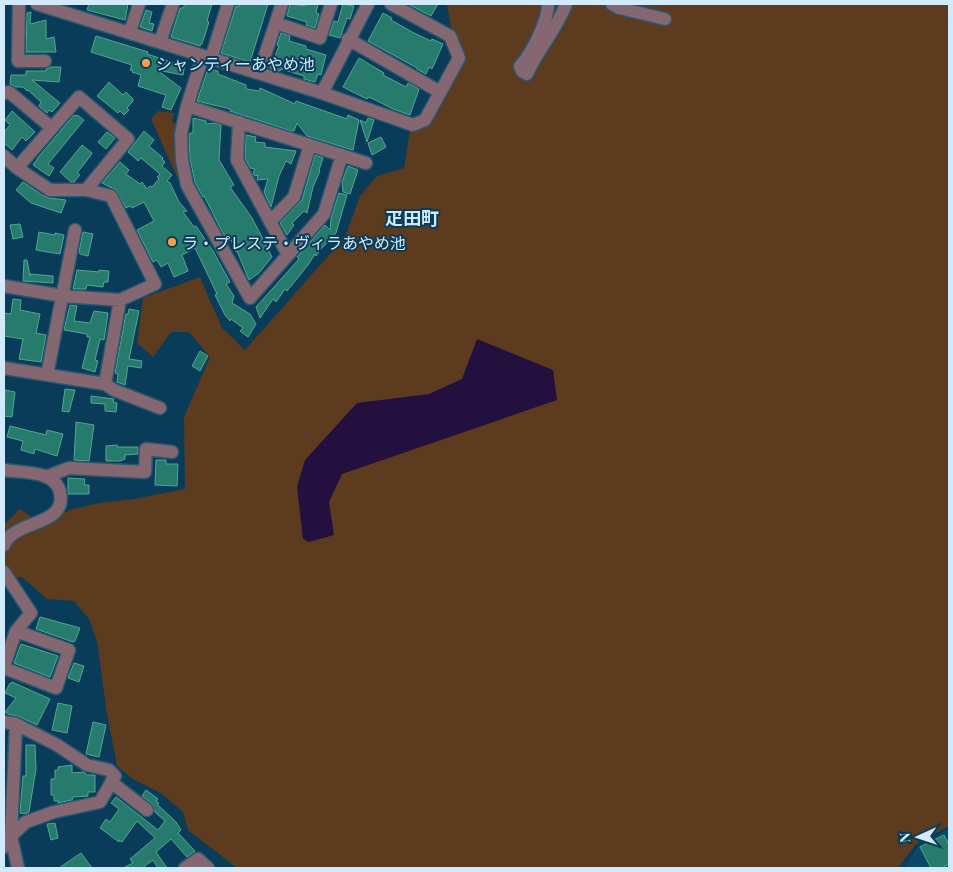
<svg xmlns="http://www.w3.org/2000/svg" width="953" height="872" viewBox="0 0 953 872" font-family="'Playfair Display','Noto Sans JP',serif">
<style>
.built{fill:#0c4766}
.green{fill:#5c3b1f}
.water{fill:#23103e}
.building{fill:#267b6c;stroke:#51a796}
.lines{fill:none;stroke-linecap:round;stroke-linejoin:round}
.minor-casing{stroke:#295872;stroke-width:15}
.minor{stroke:#846770;stroke-width:12}
.poi-dot{fill:#fb9e50;stroke:#093c58;stroke-width:2}
.labels{text-anchor:middle;dominant-baseline:central;stroke-width:4;stroke-linejoin:round;paint-order:stroke}
.poi-label{font-size:16px;fill:#d2ebfc;stroke:#093c58;text-anchor:start}
.neighbourhood-label{font-size:18px;font-weight:bold;fill:#d0e8fa;stroke:#093c58}
</style>
<rect width="100%" height="100%" fill="#093c58"/>
<!-- built -->
<path class="built" d="M949,829V868H904L919,845Z"/>
<!-- green -->
<path class="green" d="M447,4H949V826L916,844L898,868H237L188,830L183,812L161,793L133,779L117,766L107,714L97,641L89,619L74,601L47,599L22,577L4,578V525L20,509L44,526L69,510L99,503L134,499L185,489L184,417L210,357L189,332H171L153,357L137,343L143,298L200,277L222,328L245,350L345,237L360,196L377,176L404,168L410,131L430,120L446,90L464,62L451,28Z
M158,111L174,113L172,122L176,124L175,153L178,179L151,119Z"/>
<!-- water -->
<path class="water" d="M477,339L553,370L557,400L342,474L329,502L334,535L309,542L303,539L297,487L305,460L357,403L429,394L462,379Z"/>
<!-- building -->
<path class="building" d="M89,4H128L125,20L87,10Z
M185,4H212L207,21L209,22L202,44H201L200,46L171,37L180,8H183Z
M239,4H268L250,62L221,53L236,6L239,7Z
M290,4L306,6L307,4H318L316,13L319,14L315,28L306,25L307,22L287,16Z
M343,4L354,6L350,19L347,18L340,38L329,35L334,21L338,22Z
M408,4H438L431,16Z
M146,10L152,12L149,23L154,24L152,31L140,27Z
M31,12L30,24L46,20V39L54,37L56,52H26L27,13Z
M383,13L392,18L391,20L412,32L431,41L432,39L443,44L432,69L429,67L426,74L417,69V68L368,41Z
M281,33L290,36L289,41L306,46V49L326,55L321,75L318,74L315,82L304,79V76L281,69L280,71L270,68L279,46L277,45Z
M96,36L148,52L147,54L175,63L176,61L185,63L183,75L157,70L181,88L171,110L162,107L166,95L138,86L141,75L132,72L133,71L130,70L132,65L91,52Z
M359,58L384,73L383,75L406,87L408,83L419,89L410,115L393,109L369,97L367,99L343,87Z
M51,67H61L59,82L32,80L60,103L52,112L49,110L47,113L39,106L41,102L28,90L27,91L23,87H16L10,84L11,75H26V71H46V69Z
M208,69L218,71V74L246,85V89L259,91L260,88L295,104L296,101L347,119L348,115L359,120L353,150L307,136L297,123L294,131H291L230,111V109L197,101Z
M109,82L123,95L126,92L133,99V101L127,108L129,110L124,115L120,111L118,113L97,96Z
M12,111L35,132L26,141L22,137L12,150L4,143V132L10,125L5,120Z
M74,115L76,116L77,115L84,120L48,164L54,168L49,176L33,165L40,155Z
M193,118L206,121V124L215,123L221,125L219,160L234,185L230,187L252,218L272,257L259,273L249,280L237,251L236,252L231,240L227,241L204,196L203,197L195,182L190,159L189,136L190,133H193Z
M368,118L374,120L367,142L360,120L366,123Z
M144,131L154,140L149,146L163,158L162,159L165,162L162,166L172,175L167,181L170,183L179,202L187,211L183,212L194,227L196,226L213,251L230,282L226,284L234,296L232,303L250,314L256,324L248,337L240,331L243,328L231,319L230,321L225,315L215,295L217,294L195,248L182,255L188,271L174,277L168,263L161,267L157,260L153,262L137,230L154,221L144,202L132,208L130,206L126,208L116,190L102,183L120,162L129,170L126,174L140,184L142,182L147,189L150,186L152,187L159,179L157,177L160,174L141,158L138,161L128,152Z
M107,132L115,138L106,149L98,142Z
M246,135L256,137L255,142L265,143V147L296,151L291,164L286,161L279,176L271,207L264,192L268,179L257,180L258,175L255,176L253,173L255,169L250,168L245,158Z
M381,137L386,147L372,155L368,143Z
M82,145L92,153L91,155L77,173L80,175L74,182H71L60,172Z
M315,155L323,158L319,170L320,171L313,187L307,213L304,211L292,223L294,225L287,235L280,223L302,200Z
M348,166L358,170L350,194L343,192L342,182Z
M23,182L42,195L49,198L66,200L61,213L31,203L16,190Z
M339,193L347,195L336,233L321,249L316,256L315,254L308,265L287,291L285,289L276,302L273,299L260,318L256,307L299,259L297,257L325,225L330,230L331,218Z
M20,224L23,237L13,239L10,225Z
M39,232L55,235V233L64,235L60,254L36,250Z
M83,232L93,234L88,256L80,254L79,252Z
M24,260H27L30,276V274L53,276V283L23,281Z
M77,270L99,272V270L109,271L108,282H104L103,287L87,285L86,289H73Z
M13,299L21,300L20,310L40,314L36,333L46,335L41,362L19,359L23,339L4,336L5,323H4V313L11,314Z
M70,305L77,306L74,321L90,323L94,311L108,313L104,340L100,339L95,360L98,361L95,372L82,368L90,337H87V334L64,330Z
M129,309L139,311L129,359L142,361L141,368L128,366L125,385L117,382L118,374L115,373L126,314H128Z
M200,351L208,356L200,371L192,366Z
M65,389L75,390L69,412L62,411Z
M5,390L15,392L12,417L4,416Z
M91,396L114,399L113,402L117,403L116,412L105,411V404L91,403Z
M76,422L94,425L89,461L74,460Z
M10,426L46,435L47,430L63,434L57,456L35,449L34,454L21,450L23,441L7,437Z
M117,445V447H138V454L125,455V459L120,461H106V446Z
M156,460H166V464H178L177,486L155,485Z
M68,478L85,479L84,485H89V494H68Z
M40,617L80,628L75,641L73,642L36,629Z
M21,644L58,656L50,677L14,663Z
M74,663L84,666L79,682L68,678Z
M12,682L50,699L37,725L20,717L8,714L5,712L16,698L5,693L10,683L11,684Z
M58,703L72,706L67,733L52,730Z
M93,722L106,725L99,757L86,754Z
M26,745H35L36,769L29,812L25,814L20,813L23,776H26Z
M72,765V773L84,772L87,775H95V792H88V796L73,797L72,800L58,803V801H54V795H51V779H55V770H58V767Z
M146,790L158,799L156,801L159,803L157,804L176,822L181,830L178,833L195,851L187,857L171,839L156,852L167,868H158L153,860L142,868H123L133,863L130,859L155,838L137,821L122,842L119,840V842L100,828L106,819L110,822L119,809L111,803L116,797L158,830L165,821L155,812L152,804L142,796Z
M55,823L58,838L51,840L47,824Z
M944,835L949,845V864L942,868H931L920,847Z
M81,853L92,868H59Z"/>
<g class="lines">
<!-- minor casing -->
<g class="minor-casing">
<path id="minor" d="M19,4L18,61H45
M37,4L322,93L413,125L425,120L459,58L450,36L391,4
M548,4C548,21 532,53 520,66L522,71L527,74C538,49 557,29 566,4
M612,4L619,8L665,19
M276,23L320,38L331,4
M130,32L139,4
M348,39L440,92
M160,42L173,4
M203,56L187,106L181,134L182,160L187,185L250,298L324,214L342,155
M211,59L228,4
M259,73L282,4
M4,93L9,92L52,128
M322,93L368,4
M187,106L366,163
M239,122L237,160L288,255
M4,156L17,168L50,190H86L128,139L79,97L17,168
M270,222L294,197L310,145
M4,286L63,296L120,300L155,284L111,196L86,190
M4,368L105,384L114,390L160,408
M47,375L75,230
M105,384L120,300
M4,470C22,473 55,470 60,492C68,527 14,519 4,545
M48,476L69,468L145,472L146,449L172,452
M4,572L31,613L16,631L4,666
M4,668L56,688L69,650L16,631
M4,722L16,724L57,745L87,765L109,770L115,776L100,802L54,812L26,822L11,836L7,844L4,847
M16,724L11,836L18,868
M111,782L147,810
M185,868L198,859L208,868"/>
</g>
<!-- minor -->
<use href="#minor" class="minor"/>
</g>
<!-- markers -->
<g class="poi-dot">
<circle cx="146" cy="63" r="5"/>
<circle cx="172" cy="242" r="5"/>
</g>
<g class="labels">
<!-- poi labels -->
<g class="poi-label">
<text x="156" y="63">シャンティーあやめ池</text>
<text x="182" y="242">ラ・プレステ・ヴィラあやめ池</text>
</g>
<!-- neighbourhood labels -->
<g class="neighbourhood-label">
<text x="412" y="218">疋田町</text>
</g>
</g>
<!-- border -->
<rect width="953" height="872" fill="none" stroke="#d2ebfc" stroke-width="10"/>
<!-- north arrow -->
<g transform="translate(918 837) rotate(267)" stroke="#093c58" stroke-width="4" paint-order="stroke">
<path d="M0-4L9 19L0 12L-9 19Z" fill="#d2ebfc"/>
<text y="-8" font-size="14" font-weight="bold" text-anchor="middle" fill="#d2ebfc">N</text>
</g>
</svg>
